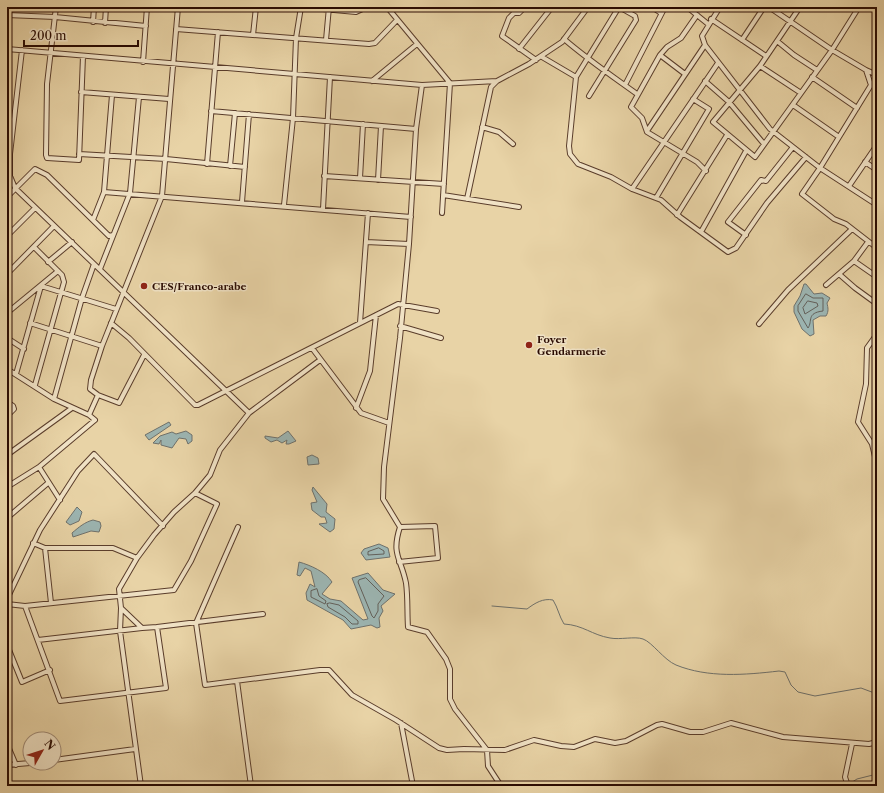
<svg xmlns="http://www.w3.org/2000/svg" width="884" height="793" viewBox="0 0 884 793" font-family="'Libre Caslon Text',serif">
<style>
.water{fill:#9cb5b2;stroke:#6e716c}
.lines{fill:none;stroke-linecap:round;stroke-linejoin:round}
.shore{stroke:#63605a;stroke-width:1}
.stream{stroke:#6e716c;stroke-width:1}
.minor-casing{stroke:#5a3d2b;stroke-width:6}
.minor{stroke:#f0e2c5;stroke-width:4}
.poi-dot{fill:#8f2418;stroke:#f0e2c5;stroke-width:1.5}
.labels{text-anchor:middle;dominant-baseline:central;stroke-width:3;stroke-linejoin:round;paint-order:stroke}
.poi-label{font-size:10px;font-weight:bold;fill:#2a0b02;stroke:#f0e2c5;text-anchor:start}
</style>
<rect width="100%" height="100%" fill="#e8d3a6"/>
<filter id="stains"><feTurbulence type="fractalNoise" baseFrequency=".005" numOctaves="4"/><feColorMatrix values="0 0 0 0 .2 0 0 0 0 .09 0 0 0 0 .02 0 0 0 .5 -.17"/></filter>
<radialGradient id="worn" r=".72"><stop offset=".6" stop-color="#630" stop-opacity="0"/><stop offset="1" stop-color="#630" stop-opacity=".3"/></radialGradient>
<!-- water -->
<path class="water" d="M804,284H806L814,294L822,293L830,298L827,303C828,308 829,311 826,316H820L813,320L814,334L810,336L802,329L794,312V306L800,296Z
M169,422L171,425L149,440L145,435Z
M186,431L192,435V441L188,444L186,439L179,438L172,448L161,445V440L159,444L153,443L160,436L172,432L176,434Z
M288,431L296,441L289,444H286L287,440L282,443L277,440L271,442L265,438V436L278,438Z
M312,455L318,458L319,464L308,465L307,457Z
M313,487L327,504L326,512L335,519L334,529L330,532L319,524L327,523L325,517H321L312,510L311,503L317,502L312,490Z
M77,507L82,512L79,521L70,525L66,522Z
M93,520L100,522L101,526L99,532L91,531L73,537L72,533C79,527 85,522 93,520Z
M379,544L388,548L390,557L366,560L361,553L364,549Z
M299,562C310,565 326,572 332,582L322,594L330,599L341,601L363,620L368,619L352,578L368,573L383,590L395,594L381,606L383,611L379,618L380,627L377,628L371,625L351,629L343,620L307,600L306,593L310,584L315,587L311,571L305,568L300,576L297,575Z"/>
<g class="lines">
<!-- shore -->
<path class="shore" d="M806,294L813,298H823V311C806,313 813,321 808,328L798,311V306Z
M808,301L817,303L818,306L805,314L803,308Z
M379,548L384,551V554L368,555V552Z
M366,578L384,596L378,604V611L374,618L372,616L358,582L359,580Z
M317,589L319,596L326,601L325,604L311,597V591Z
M330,603L339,605L358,621V624H352L345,617L328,607L327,604Z"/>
<!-- stream -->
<path class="stream" d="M492,606L527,609C535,603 543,598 553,600C558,608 559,616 564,624C583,625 592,635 610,638C620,640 635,636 643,639C652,642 664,660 676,665C708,678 745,675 779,671L785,672L791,685L798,692L815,696L861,688L877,694
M849,784L857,779L877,774"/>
<!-- minor casing -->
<g class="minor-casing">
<path id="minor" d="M56,7L47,84L46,155L47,158L79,160L83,56
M301,7L356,12L367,7
M387,7L450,83L442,213
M514,7V13L509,18L502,36L536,60
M619,7L576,77L569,146L570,154L578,164L611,177L632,189L661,200L680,217L728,252L736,248L767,203L806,157
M652,7L661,13
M687,7L708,24
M720,7L702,36L705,45L770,129L820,168L802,194L834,219L846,224L877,248
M769,7L832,50L866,70L871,85L820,168L877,205
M800,7L760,66L713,122L755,157L832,50L859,7
M514,13H519L525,7
M7,15L55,17L146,26
M697,15L681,38L667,47L660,55L631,107L642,118L647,132L697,162L706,171
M711,19L766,56
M93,22L94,7
M105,23L106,7
M176,29L369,44L375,43L397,20
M253,35L256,7
M564,39C587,59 612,76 637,94
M326,40L329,7
M742,40L764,7
M777,41L794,55L817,70
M7,49L422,85L497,81L529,64L562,42L588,7
M519,49L552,7
M660,55L685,74
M542,57L576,77
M143,62L147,7
M760,66L801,93
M866,70L877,75
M812,77L857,108
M372,81L417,44
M705,81L729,102L764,144
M422,85L416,129L409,244L400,338L384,467L383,499L400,527C391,555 401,558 406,583C408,597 407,613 408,627L427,632L446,659L450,669V699L455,709L487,750L488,766L501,786
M625,85L665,7
M81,92L169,99
M589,96L636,20L635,16L619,7
M793,105L839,137
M211,111L416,129
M482,127L499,132L513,144
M647,131L705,45
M7,154H10L22,50
M10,154V176L15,188L249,413
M79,154L166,159L245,167
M865,162L877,170
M207,164L218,32
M230,166L235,113
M324,176L444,184
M360,178L363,124
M378,180L381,126
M849,186L877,145
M632,189L718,63
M104,192L411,217
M443,195L519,207
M7,197L35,169L47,175L109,236L113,235
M656,198L709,109L693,99
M467,199L491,87L497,81
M242,202L249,114
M284,205L293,118L296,38L301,7
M323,209L330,77
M677,215L727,135
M93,220L104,192L112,95
M701,232L746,151
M746,235L728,222L761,180L766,181L793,147
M7,236L35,208
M366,242L409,244
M34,247L62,275L64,282L35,385
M854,261L877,277
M48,262L72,242
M100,269L130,193L139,97
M7,274L54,226
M839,274L855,288L877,304
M826,285L854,261L868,242
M41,286L116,309
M7,313L58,271
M30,323L102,346
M111,323L129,338L195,405H198L398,304L437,311
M360,323L368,213
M759,324L788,290L852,229
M400,326L441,338
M877,334L867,348L866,384L858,422L872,444L877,465
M7,338L24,349
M312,348L361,413L389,423
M144,355L119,403L98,395L90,389L91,380L102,346L162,196L178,7
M7,369L54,399L89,415L95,420L39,467L7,487
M16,374L41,286
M54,399L82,298L94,264
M7,402L13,406L14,409L7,416
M356,408L370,371L376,315
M89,415L98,395
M7,455L72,408
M39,467L60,500
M7,518L48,483
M238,527L196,623L205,685L320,670H329L352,695L396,720L439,748L447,750L464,749L505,750L534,740L561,746L574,747L595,739L615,743L626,741L657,725L662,724L690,732H703L731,723L783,737L869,744L877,742
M33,543L45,548H113L137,558
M45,548L51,603
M399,562L438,558L435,526L400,527
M7,599L40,530L78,471L94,454L163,526
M7,604L25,606L174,590L191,561L217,504L195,493
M25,606L60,701L166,688L157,627L142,628L121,608L119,589L137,558L154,535L174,512L195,493L210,475L220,450L249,413L320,360
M121,608L120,631L141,786
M157,627L263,614
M38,640L142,628
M7,645L22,682L50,670
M237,681L251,786
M401,723L413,786
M7,744L16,765
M54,760L135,749
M7,765L30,763
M848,786L845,777L852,744"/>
</g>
<!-- minor -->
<use href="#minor" class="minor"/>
</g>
<!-- markers -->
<g class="poi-dot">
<circle cx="144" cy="286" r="4"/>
<circle cx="529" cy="345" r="4"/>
</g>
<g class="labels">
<!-- poi labels -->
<g class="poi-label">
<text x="152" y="286">CES/Franco-arabe</text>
<text x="537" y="339">Foyer<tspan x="537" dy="12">Gendarmerie</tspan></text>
</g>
</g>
<!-- margin -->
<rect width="884" height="793" fill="none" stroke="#e8d3a6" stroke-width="24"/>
<rect x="8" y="8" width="868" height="777" fill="none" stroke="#2a0b02" stroke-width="2"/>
<rect x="12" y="12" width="860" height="769" fill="none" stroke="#2a0b02"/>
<!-- north arrow -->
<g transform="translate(42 751) rotate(51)"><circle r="19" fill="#f0e2c5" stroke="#a18c77"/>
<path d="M0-3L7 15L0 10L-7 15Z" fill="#8f2418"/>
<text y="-6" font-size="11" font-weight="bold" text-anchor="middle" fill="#2a0b02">N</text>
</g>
<!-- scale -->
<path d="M24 40v6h114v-6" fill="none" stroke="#2a0b02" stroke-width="2"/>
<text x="30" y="40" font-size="12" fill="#2a0b02" stroke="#f0e2c5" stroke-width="3" paint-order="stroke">200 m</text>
<rect width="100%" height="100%" filter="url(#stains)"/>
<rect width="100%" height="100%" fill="url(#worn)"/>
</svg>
